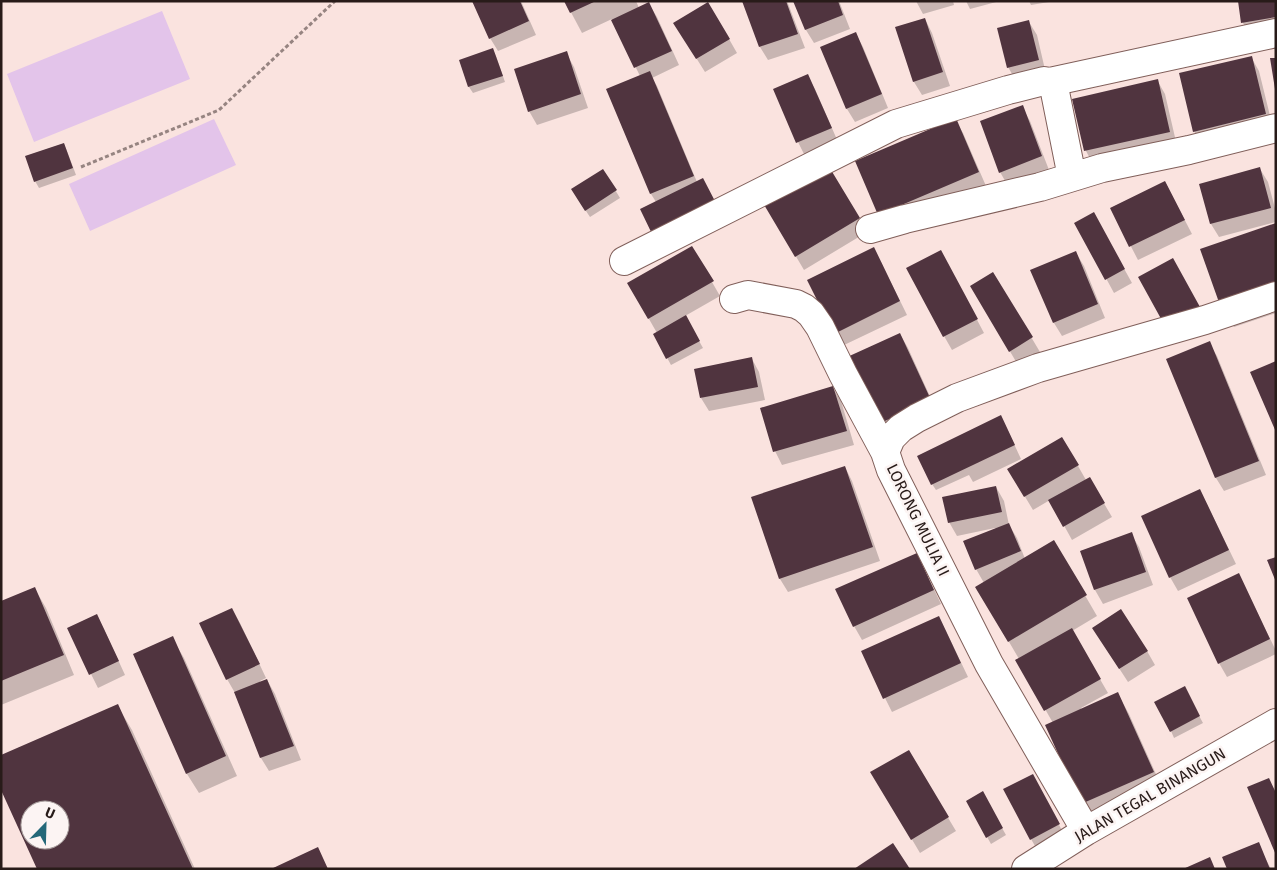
<svg xmlns="http://www.w3.org/2000/svg" width="1277" height="870" viewBox="0 0 1277 870" font-family="'Fira Sans',sans-serif">
<style>
.water{fill:#e3c4ea}
.shadow{fill:#0003;fill-rule:evenodd}
.building{fill:#50343f;fill-rule:evenodd}
.lines{fill:none;stroke-linecap:round;stroke-linejoin:round}
.minor-casing{stroke:#805f5a;stroke-width:30}
.path{stroke:#968481;stroke-width:3;stroke-dasharray:4 2.5;stroke-linecap:butt}
.minor{stroke:#fff;stroke-width:28}
.labels{text-anchor:middle;dominant-baseline:central;stroke-width:5;stroke-linejoin:round;paint-order:stroke}
.street-label{font-size:16px;fill:#281b19;stroke:#fcf4f3}
</style>
<rect width="100%" height="100%" fill="#fae3df"/>
<!-- water -->
<path class="water" d="M162,11L190,79L34,142L7,74Z
M214,119L236,165L90,231L69,184Z"/>
<!-- shadow -->
<path class="shadow" d="M473,1H521L536,35L498,51L490,38Z
M565,1H636L639,8L649,4L657,17L679,65L652,78L657,86L697,182L656,202L651,194L607,90L640,76L612,19L582,33Z
M743,1H787L805,48L768,60L760,47Z
M795,1H839L850,29L814,43L806,30Z
M916,1H953L954,5L923,14Z
M966,1H1000L970,9Z
M1029,1H1055L1031,5Z
M1239,1H1276V32L1251,36L1243,23Z
M925,19L932,33L950,86L922,95L914,82L897,28Z
M1029,22L1037,35L1046,74L1016,81L1008,67Z
M856,34L863,47L888,108L855,122L847,109L821,48Z
M683,37L729,39L737,53L705,72Z
M493,50L496,56L505,82L473,93L469,87L460,61Z
M566,53L574,67L588,108L537,125L529,111Z
M1251,57L1259,71L1273,128L1202,145L1194,131Z
M807,75L815,89L838,142L805,156L798,142Z
M1157,80L1165,94L1177,146L1093,164L1086,151L1074,100Z
M1022,107L1030,121L1049,170L1008,186L1000,172Z
M955,120L963,133L986,186L887,228L856,161Z
M64,144L67,151L76,175L39,188L35,181Z
M828,167L867,232L804,270L765,204Z
M1260,169L1268,182L1276,212V222L1219,237L1211,224L1200,185Z
M603,170L620,198L590,217L576,196Z
M1165,182L1192,234L1138,260L1111,208Z
M1076,223L1101,227L1132,283L1114,293Z
M1276,224V313L1234,327L1222,307Z
M692,247L720,296L685,316L703,348L671,365L654,334L657,333L629,284Z
M1076,253L1084,266L1105,318L1062,336L1054,323Z
M881,262L907,315L842,346L835,333Z
M948,265L984,333L952,350L944,336Z
M993,273L1040,352L1018,365L972,287Z
M900,334L908,348L938,414L885,438L877,424Z
M1209,343L1217,356L1266,475L1224,491L1216,478L1168,359Z
M752,359L759,372L765,400L709,411L701,398Z
M833,388L841,401L854,445L782,465L775,451Z
M1008,431L1021,459L973,482L969,475L936,490L932,484Z
M1062,438L1086,480L1089,478L1112,517L1072,540L1050,500L1033,510L1009,470Z
M845,467L852,481L880,561L788,592L780,579L752,498Z
M996,487L1004,501L1009,525L1017,538L1025,559L1054,542L1097,616L1072,631L1108,693L1081,708L1082,710L1118,694L1129,714L1164,792L1094,823L1053,723L1017,660L1019,659L977,587L984,583L976,569L996,529L995,528L957,536L949,522Z
M1199,491L1207,504L1236,564L1178,591L1170,577Z
M1131,534L1139,547L1153,585L1103,604L1095,590L1081,551Z
M917,554L924,568L941,604L862,640L854,626Z
M35,589L46,608L74,675L1,705V602Z
M1246,589L1276,651V654L1227,677L1219,663Z
M232,609L240,623L266,678L260,681L261,683L267,680L275,694L301,760L269,771L261,758L235,693L227,679Z
M96,615L104,629L125,675L98,688L91,674L69,628Z
M938,617L946,631L968,677L892,712L885,698Z
M172,638L184,658L237,776L199,793L187,774L134,655Z
M1102,642L1147,651L1155,665L1128,682Z
M1184,688L1203,723L1174,738L1171,731Z
M117,705L132,730L195,869H39L1,787ZM30,810H60V840H30Z
M908,751L956,831L920,853L872,772Z
M1040,789L1066,838L1039,853L1031,839Z
M982,793L1006,835L991,844L967,801Z
M1258,844L1271,869H1228Z"/>
<!-- building -->
<path class="building" d="M472,1H520L529,21L489,39Z
M564,1H596L570,13Z
M742,1H786L798,34L759,47Z
M793,1H838L843,15L805,30Z
M1238,1H1276V17L1241,23Z
M649,2L672,51L634,68L611,20Z
M708,2L730,39L696,59L673,23Z
M925,18L943,72L913,82L895,27Z
M1029,20L1039,60L1007,68L997,28Z
M856,32L882,94L846,109L820,47Z
M493,48L503,76L468,87L459,60Z
M567,51L581,94L528,112L514,69Z
M1252,56L1266,114L1193,132L1179,73Z
M1270,58H1276V89H1275Z
M650,71L694,176L650,194L606,89Z
M808,74L832,128L796,143L773,89Z
M1158,79L1170,132L1084,151L1072,99Z
M1023,105L1042,156L999,173L980,121Z
M956,118L979,172L878,215L855,161Z
M64,143L73,168L34,182L25,156Z
M828,165L860,218L795,257L763,203Z
M1260,167L1271,208L1210,224L1199,184Z
M603,169L617,190L585,211L571,189Z
M703,178L718,207L654,238L640,209Z
M1165,181L1185,220L1129,247L1110,208Z
M1094,212L1125,269L1105,280L1074,223Z
M1276,223V289L1221,308L1200,249Z
M692,246L714,281L648,319L627,283Z
M874,247L900,301L834,334L807,280Z
M941,250L978,319L943,337L906,268Z
M1076,251L1098,304L1053,323L1030,270Z
M1173,258L1200,307L1165,326L1138,277Z
M993,272L1033,337L1009,352L970,286Z
M686,315L700,341L666,359L653,334Z
M900,333L931,400L876,425L845,358Z
M1210,341L1259,461L1215,478L1166,359Z
M752,357L758,387L700,398L694,369Z
M1276,361V432L1250,372Z
M833,386L847,431L773,452L760,408Z
M1001,415L1015,445L931,485L917,456Z
M1062,437L1079,465L1024,497L1007,469Z
M845,466L873,547L779,579L751,497Z
M1090,477L1105,503L1063,527L1048,500Z
M996,486L1002,512L948,523L942,497Z
M1200,489L1229,550L1169,578L1141,516Z
M1009,523L1021,551L975,570L963,541Z
M1132,532L1146,572L1094,590L1080,551Z
M1054,540L1087,595L1008,642L975,587Z
M917,553L934,590L853,627L835,589Z
M1276,557V582L1267,560Z
M1239,573L1270,639L1218,664L1187,598Z
M35,587L64,655L1,681V601Z
M232,608L260,664L226,680L199,623Z
M1121,609L1148,651L1119,669L1092,628Z
M97,614L119,661L89,675L67,628Z
M939,616L961,663L883,699L861,651Z
M1072,628L1101,679L1044,711L1015,660Z
M173,636L226,756L186,774L133,654Z
M267,679L294,746L260,758L234,692Z
M1185,686L1200,716L1170,732L1154,702Z
M1118,692L1154,772L1081,804L1045,725Z
M118,704L193,869H37L1,790V755ZM30,810H60V840H30Z
M909,750L949,817L911,840L870,772Z
M1033,774L1060,824L1030,840L1003,789Z
M1269,778L1276,793V855L1247,787Z
M983,791L1003,828L986,838L966,801Z
M1259,842L1270,869H1227L1222,857Z
M893,843L910,869H854Z
M318,847L328,869H271Z
M1210,857L1215,869H1183Z"/>
<g class="lines">
<!-- minor casing -->
<g class="minor-casing">
<path id="minor" d="M1050,82L1276,33
M870,229L905,219L1040,187L1102,168L1189,150L1276,128
M624,261L896,124L1008,90L1044,81L1050,82L1054,87L1072,177
M734,299L748,295L796,304L804,308L811,314L820,327L843,374L885,452
M1086,831L989,664L891,470L885,452L891,438L901,428L917,418L957,398L1038,368L1205,320L1276,296
M1026,869L1086,831L1276,723"/>
</g>
<!-- path -->
<path class="path" d="M81,167L219,110L335,1"/>
<!-- minor -->
<use href="#minor" class="minor"/>
</g>
<g class="labels">
<!-- street labels -->
<g class="street-label">
<text transform="translate(918 520) rotate(64)">LORONG MULIA II</text>
<text transform="translate(1150 795) rotate(-30)">JALAN TEGAL BINANGUN</text>
</g>
</g>
<!-- border -->
<rect width="1277" height="870" fill="none" stroke="#281b19" stroke-width="5"/>
<!-- north arrow -->
<g transform="translate(45 825) rotate(23)"><circle r="24" fill="#fcf4f3" stroke="#a79d9c"/>
<path d="M0-4L9 19L0 12L-9 19Z" fill="#246879"/>
<text y="-8" font-size="14" font-weight="bold" text-anchor="middle" fill="#281b19">U</text>
</g>
</svg>
